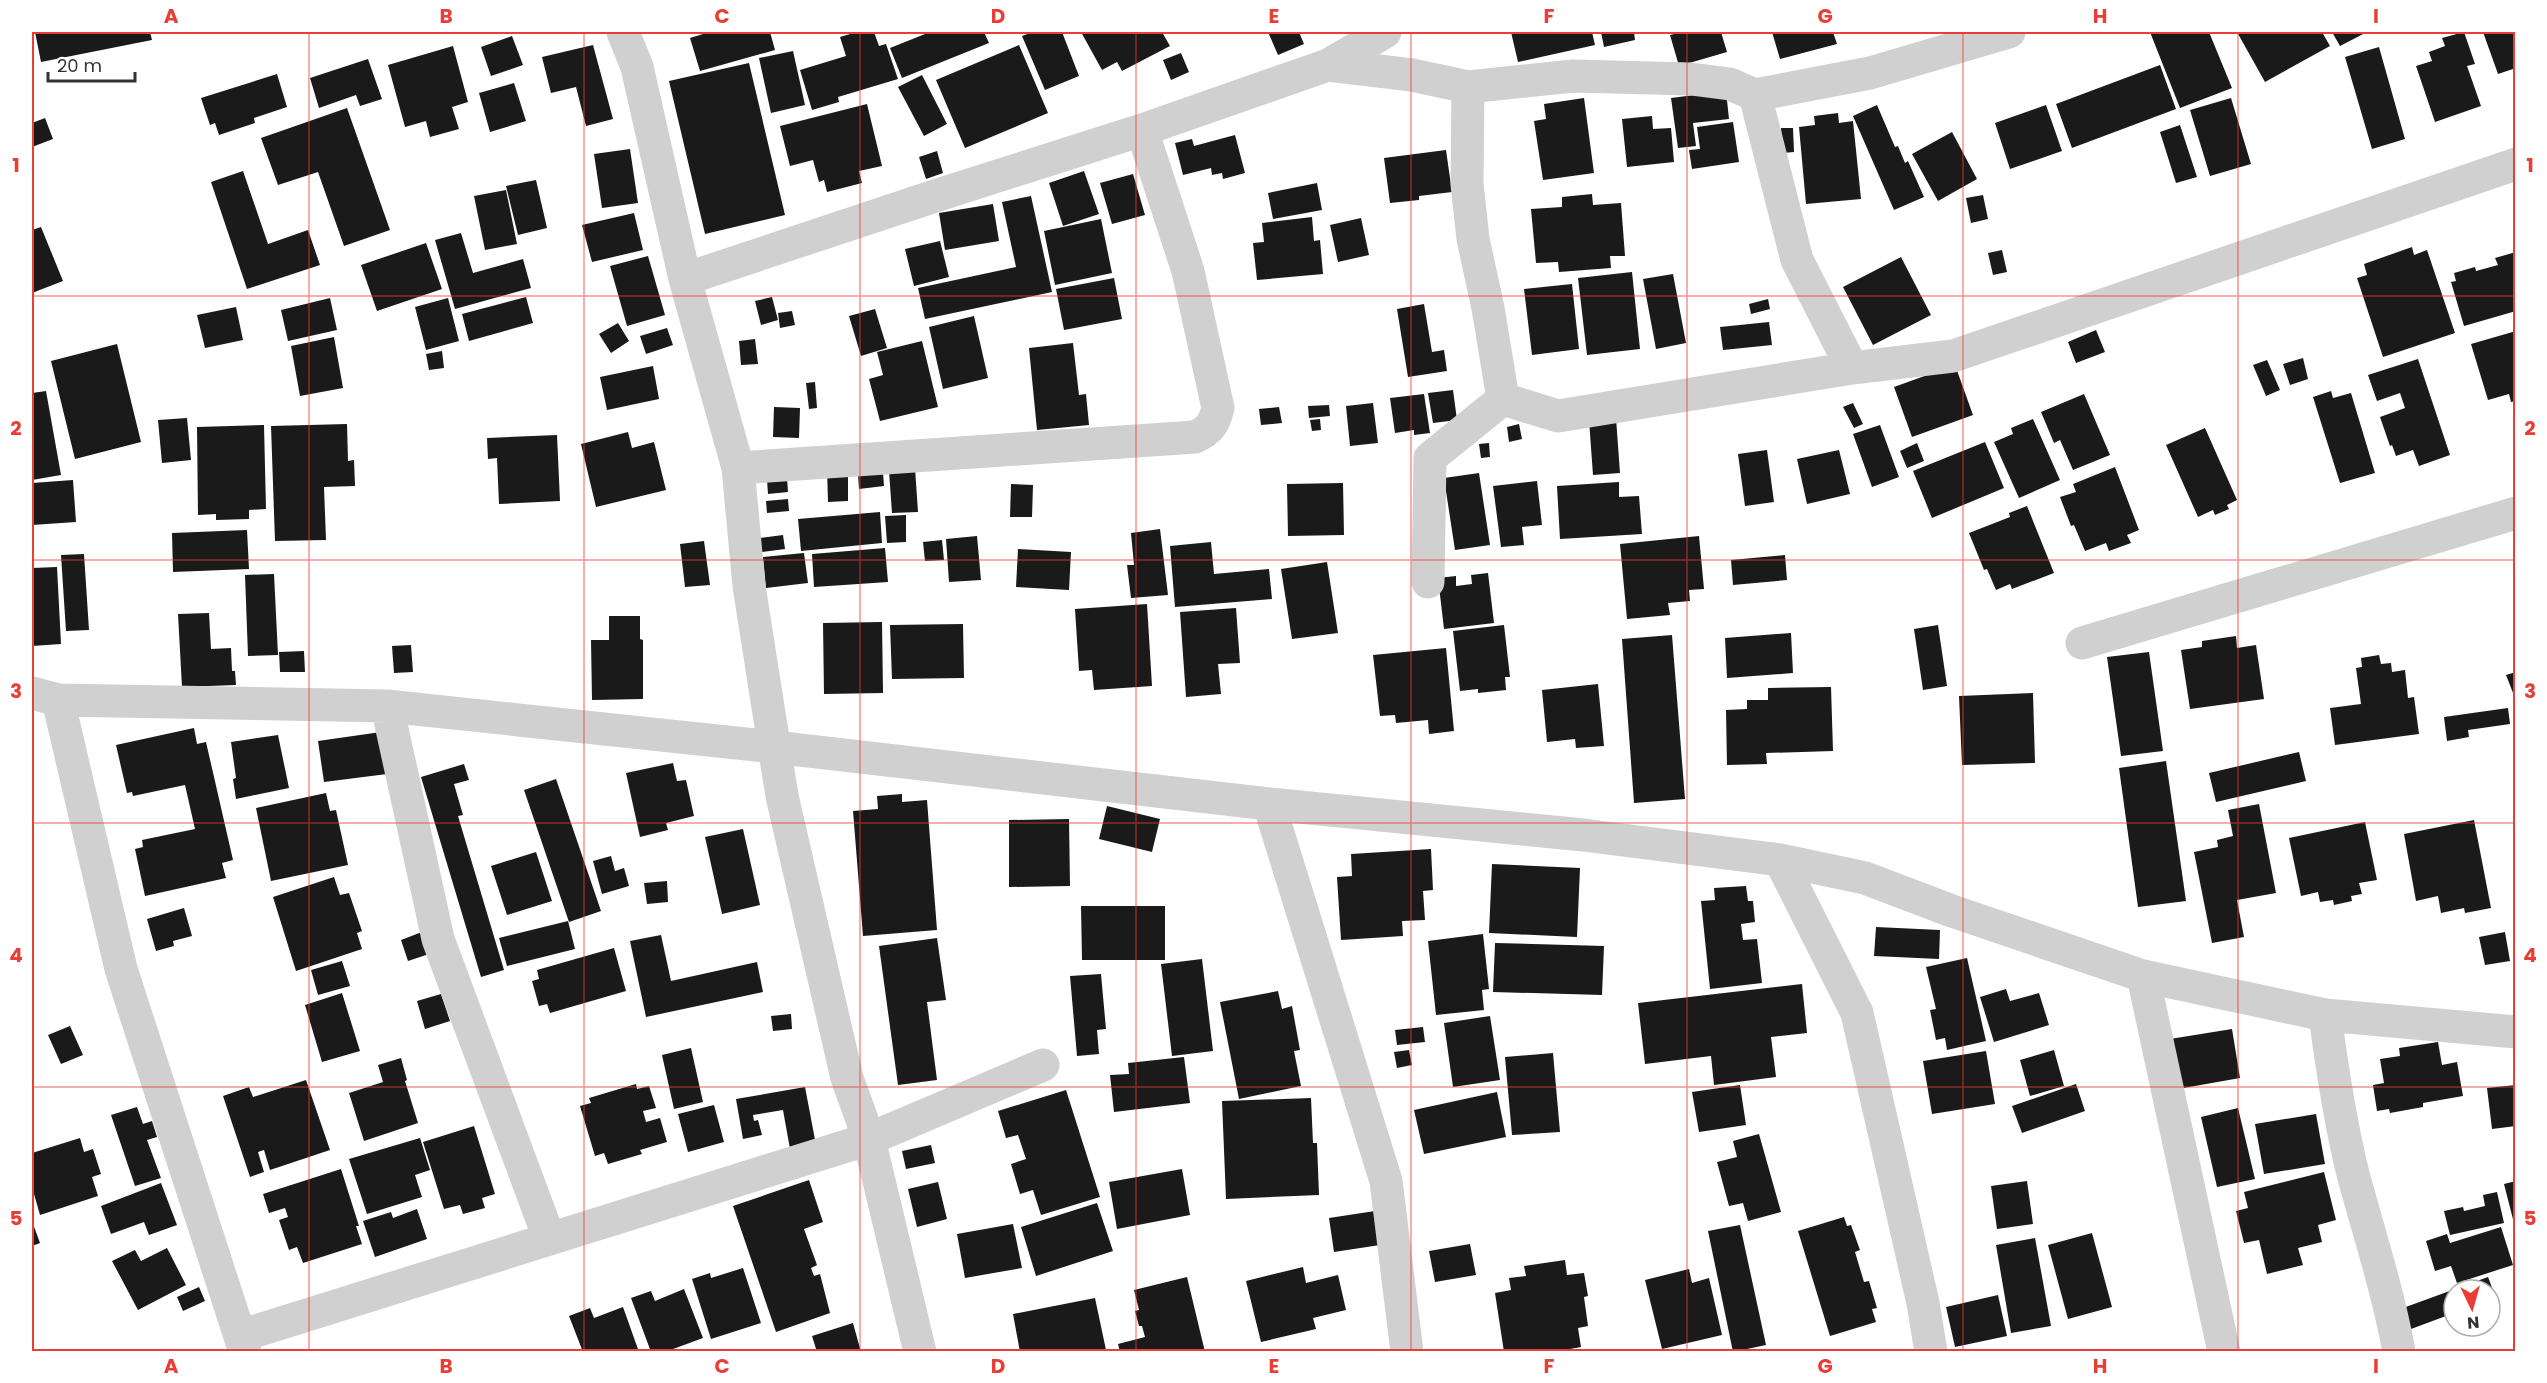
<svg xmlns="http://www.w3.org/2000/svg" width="2547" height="1383" viewBox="0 0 2547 1383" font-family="Poppins,sans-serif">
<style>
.building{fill:#1a1a1a}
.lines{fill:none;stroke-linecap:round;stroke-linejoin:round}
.minor{stroke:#d0d0d0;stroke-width:33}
.grid{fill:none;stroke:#e93d35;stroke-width:1.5;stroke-opacity:0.55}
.neatline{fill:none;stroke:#e93d35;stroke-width:2}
.grid-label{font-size:20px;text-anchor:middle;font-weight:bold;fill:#e93d35}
</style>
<rect width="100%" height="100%" fill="#fff"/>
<!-- building -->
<path class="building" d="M35,32H150L152,40L41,62Z
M702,32H770L775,50L700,71L690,38L703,34Z
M857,32H874L879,46L886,44L898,79L838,97L839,102L812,110L800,70L846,56L840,37Z
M930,32H984L989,43L902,78L890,48Z
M1033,32H1062L1079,76L1045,90L1022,36Z
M1081,32H1162L1170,46L1122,71L1117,62L1102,70Z
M1268,32H1299L1304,44L1278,55Z
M1511,32H1592L1595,45L1518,62Z
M1601,32H1634L1635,40L1604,47Z
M1683,32H1721L1727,52L1679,66L1670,35Z
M1772,32H1833L1837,44L1780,59Z
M2150,32H2209L2232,88L2180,108Z
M2237,32H2322L2330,46L2265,82Z
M2332,32H2367L2340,46Z
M2464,32L2475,64L2467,66L2481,106L2435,122L2416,66L2432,61L2429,52L2445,46L2442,38Z
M2483,32H2516V68L2498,74Z
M512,36L523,65L491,76L481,47Z
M593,45L613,119L586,126L576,87L551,93L542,57Z
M1019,45L1048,113L965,148L936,80Z
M453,46L468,102L452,107L459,129L430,137L426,121L405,127L388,65Z
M2379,47L2405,139L2372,149L2345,57Z
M793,51L805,105L771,113L759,58Z
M1181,53L1189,72L1171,80L1163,60Z
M368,59L382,99L360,106L356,95L319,108L310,78Z
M749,63L785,215L705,234L669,81Z
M2160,65L2176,109L2072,148L2056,104Z
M277,74L287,107L254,118L255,123L219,135L215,123L210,125L201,98Z
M922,75L947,124L924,136L898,87Z
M514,83L526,121L490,132L479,93Z
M1726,91L1729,119L1693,123L1696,146L1678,148L1671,98Z
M1584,98L1594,173L1543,180L1534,121L1546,119L1544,104Z
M2231,98L2251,164L2210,176L2190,110Z
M867,104L882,166L859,171L862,183L827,192L824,180L819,182L813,160L790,166L780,126Z
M1877,105L1895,147L1898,146L1905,163L1908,161L1924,197L1894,210L1853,116Z
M2046,105L2062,151L2010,169L1995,123Z
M347,108L390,230L344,246L318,172L278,185L261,138Z
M1838,113L1839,123L1853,121L1861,199L1806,204L1799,127L1815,125L1814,116Z
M1652,116L1653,129L1671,128L1674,162L1627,167L1622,119Z
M45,118L53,139L32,147V123Z
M1733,122L1739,162L1692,169L1689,150L1700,149L1697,127Z
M2180,125L2197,177L2176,183L2160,132Z
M1781,128H1793L1794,152L1783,153Z
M1952,132L1977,179L1938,201L1912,154Z
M1235,135L1245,173L1223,179L1222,173L1212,175L1211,168L1183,175L1175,143L1192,139L1194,146Z
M630,149L638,203L602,208L594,154Z
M1446,150L1452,192L1419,196V200L1390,203L1384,158Z
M937,151L943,173L926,179L919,157Z
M243,171L268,244L308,230L320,265L247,289L211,182Z
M1084,171L1099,214L1063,226L1049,183Z
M1133,174L1145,215L1112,224L1100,183Z
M536,180L547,228L518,235L506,186Z
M1317,183L1322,210L1273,219L1268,193Z
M506,190L517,244L485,250L474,196Z
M1592,194L1593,205L1621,203L1625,256H1610L1611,268L1559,272L1558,262L1536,263L1531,209L1562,207V197Z
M1983,195L1988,219L1971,223L1966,198Z
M1031,196L1052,292L925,319L918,288L1016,267L1002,202Z
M993,204L999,241L945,250L939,213Z
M634,213L643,250L592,262L582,225Z
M1312,217L1314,241L1320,240L1323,274L1257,280L1253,243L1264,242L1262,223Z
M1361,218L1369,255L1338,262L1330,225Z
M1101,219L1112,273L1055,285L1044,231Z
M41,227L63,281L32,293V230Z
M461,233L473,273L523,259L531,288L455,309L435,240Z
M940,241L949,277L914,286L905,249Z
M426,243L442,289L377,311L361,265Z
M2412,247L2414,255L2427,250L2455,333L2383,357L2357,278L2367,275L2364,264Z
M2002,250L2007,272L1993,275L1988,253Z
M2516,252V311L2464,326L2451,282L2456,281L2454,273L2475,267L2476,271L2498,265L2495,258Z
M648,256L665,315L627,326L610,266Z
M1901,257L1931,315L1873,345L1843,287Z
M1632,272L1640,349L1587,355L1578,278Z
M1673,274L1686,343L1656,349L1643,279Z
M1114,278L1122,319L1064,330L1056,289Z
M1572,284L1579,349L1532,355L1524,289Z
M526,297L533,323L469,341L462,314Z
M772,297L778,320L761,325L755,301Z
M330,298L337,330L288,341L281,310Z
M448,298L459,341L426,350L415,307Z
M1768,299L1770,309L1751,314L1749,304Z
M1424,304L1432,352L1444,350L1447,371L1408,377L1397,309Z
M236,307L243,340L205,348L197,315Z
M875,309L887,348L861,356L849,316Z
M792,311L795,325L780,328L778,313Z
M974,316L988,378L943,389L929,327Z
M1769,322L1772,345L1723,350L1720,327Z
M618,323L629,341L611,353L599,334Z
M667,328L673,345L646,354L640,336Z
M2096,330L2105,352L2076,363L2068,342Z
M2516,331V401L2511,402L2509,394L2488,400L2471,344Z
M334,337L343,388L300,396L291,346Z
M755,339L758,364L741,365L739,341Z
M922,341L938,407L880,421L869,379L883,375L877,352Z
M1073,343L1079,395L1086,394L1089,425L1037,430L1029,348Z
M117,344L141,442L75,459L51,361Z
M442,351L444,368L429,370L426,354Z
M2303,358L2308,379L2290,385L2283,364Z
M2418,359L2450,455L2419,466L2413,450L2396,456L2392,445L2390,446L2380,417L2405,408L2400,393L2377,401L2368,375Z
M2267,360L2280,390L2266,396L2253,365Z
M1955,365L1973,415L1912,437L1894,387Z
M653,366L659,399L607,410L600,377Z
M815,382L817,408L809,409L806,383Z
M1453,390L1457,420L1433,423L1428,393Z
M46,391L61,475L32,480V393Z
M2331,391L2333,398L2351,393L2375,473L2340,483L2313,397Z
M1424,394L1430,433L1414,435V430L1395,433L1390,398Z
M2084,394L2110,455L2073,470L2060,440L2054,443L2041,412Z
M1373,403L1378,443L1350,446L1346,406Z
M1853,403L1863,424L1854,428L1843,407Z
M1329,405L1330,416L1309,418L1308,406Z
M774,407L800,408L799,438L773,437Z
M1279,407L1282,423L1261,425L1259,409Z
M187,418L191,460L162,463L158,420Z
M1616,418L1620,473L1593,475L1589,420Z
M1320,419L1321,430L1312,431L1310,420Z
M2033,419L2060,480L2019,498L1994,442L2013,434L2011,428Z
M347,424L348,461L354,460L355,486L324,487L326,540L275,541L271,426Z
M1519,424L1522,439L1509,442L1507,427Z
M264,425L266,509L249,510V519L216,520V514L198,515L197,427Z
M1880,425L1899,477L1872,487L1853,434Z
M2205,428L2237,500L2227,505L2229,509L2215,515L2213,510L2198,517L2166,445Z
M628,432L632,448L654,442L666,490L596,507L581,444Z
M557,435L560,501L499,504L497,458L488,459L487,438Z
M1985,442L2004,488L1932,518L1913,471Z
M1489,443L1490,457L1481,458L1479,444Z
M1917,443L1924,461L1907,468L1900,451Z
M1767,450L1774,502L1745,506L1738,454Z
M1839,450L1850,494L1807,504L1797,459Z
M848,467V501L828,502L827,468Z
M2115,467L2139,530L2127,535L2131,543L2109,551L2106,543L2085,551L2074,525L2071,526L2060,497L2076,492L2073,484Z
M915,468L918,512L892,513L889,471Z
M883,472L884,486L859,489L858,474Z
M1479,473L1490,545L1455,550L1444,478Z
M787,478L788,492L768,494L767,480Z
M73,480L76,522L32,525V483Z
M1537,481L1542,525L1522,527L1524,545L1501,547L1493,486Z
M1619,482V497L1639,496L1642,534L1560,539L1557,486Z
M1343,483L1344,535L1288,536L1287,484Z
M1011,484L1033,485L1032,517H1010Z
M788,499L789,511L767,513L766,501Z
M2027,506L2054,573L2012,589L2010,584L1996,590L1987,569L1984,570L1969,533L2010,517L2009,513Z
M880,512L882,543L801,551L798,519Z
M906,515V542L887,543L885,516Z
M1160,529L1168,595L1131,598L1127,565H1134L1131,533Z
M247,530L249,569L173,572L172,533Z
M783,535L785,549L761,552L759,538Z
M977,536L981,580L949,582L946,539Z
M1699,536L1704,589L1689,590L1690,601L1668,603L1670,615L1627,619L1620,544Z
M942,540L944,560L925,561L923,542Z
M704,541L710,585L685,587L680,544Z
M1211,542L1214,574L1269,569L1272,599L1175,607L1170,546Z
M885,548L888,582L814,587L812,554Z
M1018,549L1071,552L1069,590L1016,587Z
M804,553L808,583L766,588L763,557Z
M84,554L89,630L66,631L61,555Z
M1785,555L1787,580L1733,585L1731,560Z
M1327,562L1338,633L1292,639L1281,569Z
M57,567L61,644L32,646V568Z
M1488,573L1494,623L1444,629L1438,578L1456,576V586L1472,584L1471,575Z
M274,574L278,655L248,656L245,575Z
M1147,604L1152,686L1094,690L1092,670L1079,671L1075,609Z
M1236,608L1240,663L1218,664L1221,694L1186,697L1180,612Z
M209,613L211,649L231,648L232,671H235L236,685L182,687L178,614Z
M609,616H640V639L643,640V699L592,700L591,640H609Z
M882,622L883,693L824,694L823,623Z
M963,624L964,678L892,679L890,625Z
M1504,625L1510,677H1505L1506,690L1478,693V689L1460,691L1453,631Z
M1938,625L1947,686L1923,690L1914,629Z
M1791,633L1793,673L1727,678L1725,638Z
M1672,635L1685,799L1634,803L1622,639Z
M2236,636L2237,648L2256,645L2264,699L2190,709L2181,650L2202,647V641Z
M411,645L413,672L394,673L392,646Z
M1446,648L1454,731L1429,734L1428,720L1396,723L1395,715L1380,716L1373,655Z
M304,651L305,672H280L279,652Z
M2149,652L2163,751L2121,756L2107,657Z
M2379,655L2381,664L2391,663L2392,672L2405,670L2408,698L2414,697L2419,734L2335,745L2330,708L2361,704L2356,668L2362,667L2361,658Z
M2516,672V698H2515L2506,675Z
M1598,684L1604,746L1576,748L1575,739L1547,742L1542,690Z
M1831,687L1833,751L1766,753L1767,764L1727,765L1726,710L1747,709V700H1768V688Z
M2033,693L2035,763L1962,765L1959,696Z
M2508,708L2510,724L2468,730L2469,737L2447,741L2444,717Z
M194,728L197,744L206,742L233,860L222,863L226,878L145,896L135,849L143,847L142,840L195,829L185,785L133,796L132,792L127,793L116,745Z
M381,732L387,774L324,782L318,741Z
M278,735L289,788L236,799L233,779L236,778L231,742Z
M2299,752L2306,781L2216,802L2209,773Z
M2166,761L2186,901L2138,907L2119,768Z
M673,763L677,781L686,780L694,816L666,823L668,830L640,837L626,773Z
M464,764L469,780L454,784L463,815L458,816L504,970L481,977L421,777Z
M556,779L601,911L569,922L524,790Z
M326,793L330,811L336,810L348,865L271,881L256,808Z
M902,794V802L927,800L937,930L863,936L853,811L878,809L877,796Z
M2259,804L2276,893L2237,900L2244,937L2212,943L2194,852L2218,847L2217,840L2233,836L2228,810Z
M1107,806L1160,819L1152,852L1099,839Z
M1069,819L1070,886L1009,887V820Z
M2474,820L2491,908L2465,913L2464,908L2441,913L2438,896L2416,901L2404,834Z
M2365,822L2377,880L2359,883L2362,894L2351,896L2352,901L2334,905L2333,900L2320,902L2318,892L2301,896L2289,838Z
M743,829L760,905L722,914L705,837Z
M1431,849L1433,890L1423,891L1425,920L1402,921L1403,936L1341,940L1337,877L1352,876L1351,854Z
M536,852L552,901L507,915L491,866Z
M611,856L615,871L624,868L629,886L602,894L593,861Z
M1492,864L1580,868L1577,937L1489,933Z
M334,877L340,895L349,893L362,931L357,933L362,949L296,971L273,897Z
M667,881L668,902L647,904L644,883Z
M1746,886L1748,901H1753L1755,922L1741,924L1743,940L1757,939L1762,983L1710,989L1701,901L1715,900L1714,888Z
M1081,906H1165V960H1082Z
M184,908L192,936L173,941L174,946L156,951L147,919Z
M568,921L575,949L507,966L499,938Z
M1876,927L1940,930L1939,959L1874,956Z
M422,932L429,954L408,961L401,940Z
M2505,932L2510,961L2485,965L2479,937Z
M1483,934L1489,989L1482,990L1484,1010L1436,1015L1428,941Z
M661,935L671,981L757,962L763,992L646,1017L630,941Z
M937,938L946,1000L927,1002L937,1080L898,1085L879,946Z
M1495,943L1604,946L1602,995L1493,992Z
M614,948L626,991L550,1013L547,1004L539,1006L532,981L539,979L537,970Z
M1967,958L1986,1041L1947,1050L1945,1038L1936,1040L1930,1010L1936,1009L1926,967Z
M1202,959L1213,1051L1172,1056L1161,964Z
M342,961L350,986L318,995L311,970Z
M1101,974L1106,1029L1097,1030L1099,1054L1077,1056L1070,976Z
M1802,984L1807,1033L1771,1037L1776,1077L1714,1085L1711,1056L1645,1064L1638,1003Z
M2006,989L2010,1001L2039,993L2049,1025L1994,1042L1980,997Z
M1278,991L1282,1009L1292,1006L1300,1050L1294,1051L1301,1086L1239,1099L1220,1002Z
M342,993L360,1051L322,1062L305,1005Z
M441,994L450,1021L425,1029L417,1001Z
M791,1014L792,1029L773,1031L771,1016Z
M1490,1016L1500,1080L1453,1087L1444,1023Z
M70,1026L83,1055L61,1064L48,1035Z
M1423,1027L1425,1042L1397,1045L1395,1030Z
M2232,1029L2240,1078L2178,1089L2170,1039Z
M2438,1042L2442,1065L2457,1062L2463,1096L2423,1103V1107L2390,1113L2389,1109L2377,1111L2373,1085L2384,1083L2380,1059L2400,1056L2399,1048Z
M691,1048L703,1102L674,1109L662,1055Z
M1409,1050L1412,1065L1397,1068L1394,1052Z
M2054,1050L2064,1086L2030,1096L2020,1060Z
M1986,1051L1995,1104L1932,1114L1923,1061Z
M1553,1053L1560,1132L1512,1135L1505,1057Z
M1184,1057L1190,1103L1114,1112L1110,1075L1129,1074L1128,1063Z
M401,1058L407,1080L405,1081L418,1123L364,1141L349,1093L383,1082L378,1065Z
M306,1080L330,1150L270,1170L264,1150L258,1152L264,1172L250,1177L223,1096L249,1087L253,1097Z
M636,1084L637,1089L649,1086L656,1108L643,1111L646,1122L660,1118L667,1142L640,1150L642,1154L608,1164L604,1153L595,1156L580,1106L591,1103L589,1098Z
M2076,1084L2085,1111L2022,1133L2012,1106Z
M1740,1085L1746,1125L1699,1132L1692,1092Z
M2516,1085V1126L2492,1129L2487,1088Z
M805,1087L816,1145L790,1149L783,1110L753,1115L754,1121L758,1120L762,1135L743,1139L736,1099Z
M1066,1090L1100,1197L1041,1215L1033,1190L1020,1194L1011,1164L1026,1159L1018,1135L1006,1138L998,1111Z
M1497,1092L1506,1137L1424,1154L1414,1110Z
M1311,1098L1313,1143H1317L1319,1195L1226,1199L1222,1101Z
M714,1105L724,1142L688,1152L678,1114Z
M137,1107L143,1124L152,1121L157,1137L147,1140L161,1178L135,1186L111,1115Z
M2238,1108L2255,1179L2217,1187L2201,1117Z
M2316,1114L2325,1164L2264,1174L2255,1124Z
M474,1126L495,1194L482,1198L485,1208L463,1214L460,1205L444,1209L423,1142Z
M1759,1134L1781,1212L1748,1221L1743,1203L1729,1206L1717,1162L1737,1157L1733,1141Z
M80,1138L84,1152L93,1149L101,1174L92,1177L98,1196L40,1215L32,1187V1153Z
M420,1138L430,1170L415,1175L422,1197L367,1214L349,1159Z
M931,1145L935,1163L906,1169L902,1151Z
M341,1169L359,1226H356L362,1244L303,1263L297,1247L289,1250L279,1220L288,1217L285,1208L269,1213L263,1194Z
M1182,1169L1190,1215L1117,1229L1109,1182Z
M2324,1172L2336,1220L2318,1225L2322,1242L2298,1248L2303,1265L2267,1274L2259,1240L2244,1243L2236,1211L2248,1208L2244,1192Z
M809,1180L823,1222L804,1229L817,1265L811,1268L814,1276L820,1274L830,1313L776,1332L733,1206Z
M2027,1181L2033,1224L1997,1229L1991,1186Z
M2516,1181V1227H2515L2504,1184Z
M938,1182L947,1219L917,1227L908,1189Z
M161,1183L177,1225L149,1235L144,1222L111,1234L101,1206Z
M2497,1192L2504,1223L2450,1235L2444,1211L2463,1207L2464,1211L2485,1206L2483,1195Z
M1097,1203L1113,1251L1036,1276L1021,1227Z
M417,1209L427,1239L375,1257L363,1221L391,1212L393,1218Z
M1375,1211L1380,1245L1334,1252L1329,1218Z
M1844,1217L1847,1226L1851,1225L1860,1250L1855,1252L1864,1282L1869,1281L1877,1308L1872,1309L1876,1322L1830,1336L1798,1231Z
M32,1221L40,1243L32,1246Z
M1013,1224L1022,1268L965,1278L957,1234Z
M1740,1225L1766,1345L1733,1352L1708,1231Z
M2501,1227L2513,1265L2457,1283L2451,1266L2435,1271L2426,1241L2447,1234L2450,1243Z
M2092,1233L2112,1307L2068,1319L2048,1245Z
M2035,1238L2051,1326L2011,1333L1996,1245Z
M1470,1244L1476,1275L1435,1282L1429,1251Z
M167,1248L186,1285L138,1310L112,1261L135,1250L141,1261Z
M1565,1260L1567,1275L1584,1273L1588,1296L1584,1297L1588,1326L1578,1328L1581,1347L1554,1352H1504L1495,1293L1511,1290L1509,1278L1526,1276L1524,1266Z
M1303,1267L1306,1283L1338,1275L1346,1310L1313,1318L1316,1329L1261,1342L1246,1281Z
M743,1268L761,1323L711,1339L692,1279L710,1273L711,1278Z
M1689,1269L1692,1283L1709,1278L1722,1335L1662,1349L1645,1280Z
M1187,1277L1205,1352H1120L1118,1344L1145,1337L1142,1326H1139L1135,1311L1139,1310L1134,1290Z
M2488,1277L2496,1298L2490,1300V1290H2454V1313L2411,1329L2403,1308Z
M199,1287L205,1301L183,1311L177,1297Z
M684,1289L703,1338L665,1352H651L631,1298L651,1291L655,1301Z
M1998,1295L2007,1336L1955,1347L1946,1307Z
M1095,1298L1106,1350L1020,1352L1013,1314Z
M623,1307L639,1352H583L569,1316L590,1308L594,1318Z
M853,1323L861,1352H817L812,1336Z"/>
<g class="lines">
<!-- minor -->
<path class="minor" d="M623,32L637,67L685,279L738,468L749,586L782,796L847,1078L869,1139L920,1352
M1328,65L1385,32
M1468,87L1467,184L1473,239L1488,308L1503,399L1558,416L1852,368L1953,356L2516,164
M1755,95L1797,260L1852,368
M685,279L941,194L1142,130L1328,65L1412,75L1468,87L1573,76L1691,79L1730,84L1755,95L1870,73L2009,32
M738,468L1195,437C1210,430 1214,424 1218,408L1188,271L1142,130
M1428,582L1430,458L1503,399
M2082,643L2516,513
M32,693L58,700L387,706L774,747L1269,804L1583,835L1780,860L1865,878L1952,911L2143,976L2325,1015L2516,1032
M58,700L121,969L245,1352
M387,706L438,939L549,1238
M1269,804L1386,1181L1407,1352
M1780,860L1857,1013L1923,1303L1931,1352
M2143,976L2224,1352
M2325,1015C2332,1068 2340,1122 2353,1174C2369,1233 2388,1291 2399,1352
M240,1336L869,1139L1043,1065"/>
</g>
<!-- grid -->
<path class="grid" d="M309,32V1352M584,32V1352M860,32V1352M1136,32V1352M1411,32V1352M1687,32V1352M1963,32V1352M2238,32V1352M32,296H2516M32,560H2516M32,823H2516M32,1087H2516"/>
<!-- border -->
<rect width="2547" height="1383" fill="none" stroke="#ffffff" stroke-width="66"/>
<!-- north arrow -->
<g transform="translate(2472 1308) rotate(175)"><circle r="28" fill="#ffffff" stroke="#adadad" stroke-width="1.5"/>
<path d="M0-4.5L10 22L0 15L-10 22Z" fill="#e93d35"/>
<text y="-9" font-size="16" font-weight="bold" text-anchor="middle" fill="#333333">N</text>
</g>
<!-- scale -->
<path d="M48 72v9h87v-9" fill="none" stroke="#333333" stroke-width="3"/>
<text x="57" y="72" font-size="18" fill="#333333" stroke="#ffffff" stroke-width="4.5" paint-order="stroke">20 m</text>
<rect x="33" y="33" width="2481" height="1317" class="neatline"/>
<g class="grid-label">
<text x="171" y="23">A</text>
<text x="446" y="23">B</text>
<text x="722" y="23">C</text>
<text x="998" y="23">D</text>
<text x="1274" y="23">E</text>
<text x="1549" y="23">F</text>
<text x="1825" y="23">G</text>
<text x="2100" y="23">H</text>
<text x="2376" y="23">I</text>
<text x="16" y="172">1</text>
<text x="2530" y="172">1</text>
<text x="16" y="435">2</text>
<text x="2530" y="435">2</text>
<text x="16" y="698">3</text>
<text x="2530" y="698">3</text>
<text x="16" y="962">4</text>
<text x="2530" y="962">4</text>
<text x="16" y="1225">5</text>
<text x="2530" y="1225">5</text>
<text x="171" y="1373">A</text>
<text x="446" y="1373">B</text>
<text x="722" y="1373">C</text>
<text x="998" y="1373">D</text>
<text x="1274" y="1373">E</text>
<text x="1549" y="1373">F</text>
<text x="1825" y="1373">G</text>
<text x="2100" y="1373">H</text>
<text x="2376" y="1373">I</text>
</g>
</svg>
